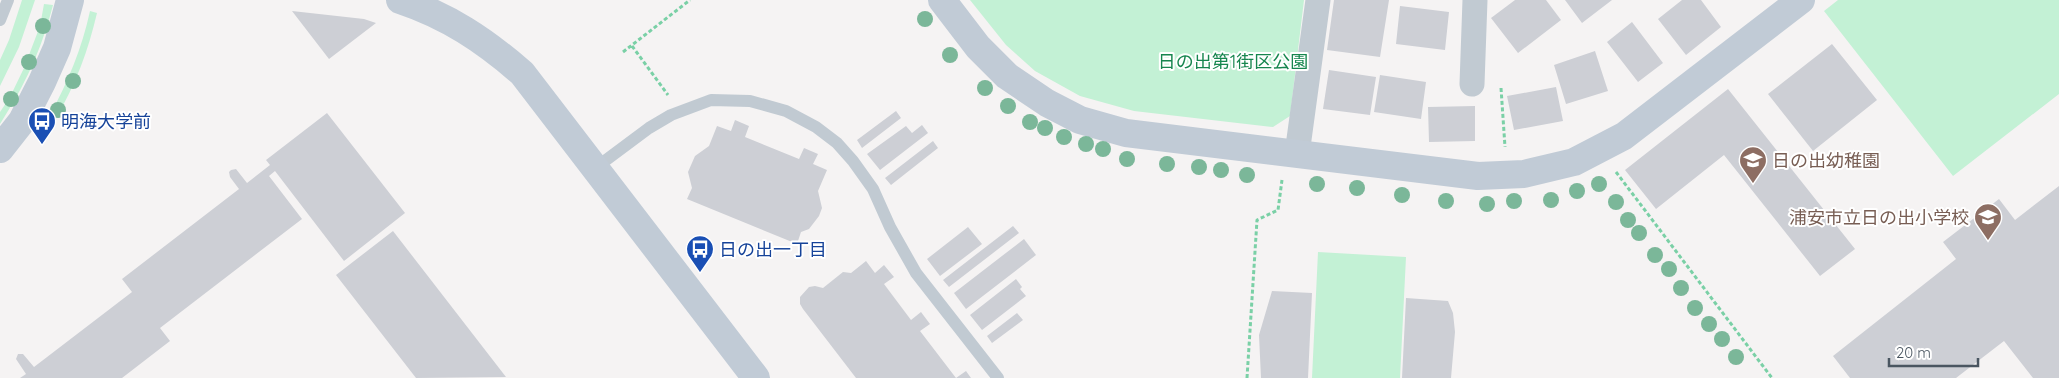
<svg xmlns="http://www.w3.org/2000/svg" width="2059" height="378" viewBox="0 0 2059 378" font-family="Quicksand,'Noto Sans JP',sans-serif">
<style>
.green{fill:#c3f1d5}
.building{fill:#cdcfd5}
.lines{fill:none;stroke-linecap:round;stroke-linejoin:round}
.path{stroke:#7ad0a6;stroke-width:3;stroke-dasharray:4 2.5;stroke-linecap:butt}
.lane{stroke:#c1cad2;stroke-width:12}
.street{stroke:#c1cad2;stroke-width:25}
.secondary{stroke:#c1cbd6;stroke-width:28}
.tree{fill:#7bb799}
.labels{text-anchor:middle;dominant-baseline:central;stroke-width:4;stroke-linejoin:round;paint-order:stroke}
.park-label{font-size:18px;fill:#17864f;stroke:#fff}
.transit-label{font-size:18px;fill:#164399;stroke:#fff;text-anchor:start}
.education-label{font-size:18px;fill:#785e54;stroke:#fff;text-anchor:start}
</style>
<rect width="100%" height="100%" fill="#f5f3f3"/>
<!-- green -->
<path class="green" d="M22,0H35L19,47L0,86V60L9,40Z
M970,0H1304L1290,116L1273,127L1134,111L1080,96L1035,71L1006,45Z
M1838,0H2059V94L1953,176L1824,11Z
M44,4L53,5C41,51 25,85 0,124V112L10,97L24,68L40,26Z
M90,11L97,13C88,51 76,84 56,118L50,115C68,82 82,48 90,11Z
M1318,252L1406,257L1400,378H1312Z"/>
<!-- building -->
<path class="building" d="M1334,0H1389L1380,57L1327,50Z
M1515,0H1546L1561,20L1518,53L1491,18Z
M1565,0H1612L1582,23Z
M1682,0H1701L1721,27L1686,55L1658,19Z
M1400,6L1449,12L1445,50L1396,44Z
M292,11L364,19L376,23L329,59Z
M1632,22L1663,63L1638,82L1607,42Z
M1832,44L1877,100L1813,151L1768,94Z
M1595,51L1608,91L1566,104L1554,65Z
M1329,70L1376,77L1370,115L1323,109Z
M1380,75L1426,82L1421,119L1374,112Z
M1556,87L1563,121L1514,130L1507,96Z
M1728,89L1855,249L1820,276L1724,155L1656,209L1625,170Z
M1475,106V141L1429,142L1428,107Z
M896,111L901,118L862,148L857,140Z
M327,113L405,213L344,261L275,171L269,176L302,219L160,328L170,341L122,378H20L26,374L16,359L18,354H23L34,367L132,292L122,279L239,189L230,177L229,172L231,170L236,169L247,183L270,165L266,160Z
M735,120L749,126L745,137L799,159L804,148L818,154L813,164L827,170L818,191L822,208L819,216L809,229L801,232L797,244L687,199L692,188L688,172L695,156L709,146L717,126L731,131Z
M922,125L928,133L880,170L867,154L906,126L912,133Z
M933,141L938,148L891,185L885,178Z
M2059,186V378H2033L2004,341L1956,378H1850L1833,356L1956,259L1943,242L1999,199L2015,220Z
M1013,226L1019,233L949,287L943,280Z
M968,227L982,244L940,276L927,259Z
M393,231L506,377L416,378L336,275Z
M1024,239L1036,255L966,309L954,293Z
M866,261L875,273L884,265L894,277L884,284L911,320L921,312L930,324L920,331L956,378L966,371L971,378H856L803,309L800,304V297L809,287L815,286L823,288L843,272L851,273Z
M1016,279L1022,287L1020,289L1026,296L982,330L970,315Z
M1272,291L1312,293L1308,378H1261L1259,335Z
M1406,298L1448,301L1453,313L1455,332L1451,378H1402Z
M1017,313L1023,320L992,343L987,336Z"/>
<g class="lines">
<!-- path -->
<path class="path" d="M632,46L668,95
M623,52L690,0
M1501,88L1505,147
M1616,172L1772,378
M1247,378L1257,220L1278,210L1282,180"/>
<!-- lane -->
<path class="lane" d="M0,20L8,0
M594,169L649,128L671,115L711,100L750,101L786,111L816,127L837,143L853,161L873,189L890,227L916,273L998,378"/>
<!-- street -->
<path class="street" d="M1472,84L1475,0
M1297,154L1318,0"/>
<!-- secondary -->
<path class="secondary" d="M400,0C448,16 484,40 522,73L756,378
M942,0L978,47L1007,76L1047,103L1080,120L1126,133L1478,176L1524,174L1574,162L1624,136L1801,0
M0,149L22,121L42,82L57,48L70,0"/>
</g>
<!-- trees -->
<g class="tree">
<circle cx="925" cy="19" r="8"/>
<circle cx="43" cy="26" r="8"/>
<circle cx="950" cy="55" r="8"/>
<circle cx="29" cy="62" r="8"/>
<circle cx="73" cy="81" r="8"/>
<circle cx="985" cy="88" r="8"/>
<circle cx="11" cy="99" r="8"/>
<circle cx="1008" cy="106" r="8"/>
<circle cx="58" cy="110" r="8"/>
<circle cx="1030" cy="122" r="8"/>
<circle cx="1045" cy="128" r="8"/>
<circle cx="1064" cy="137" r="8"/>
<circle cx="1086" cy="144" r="8"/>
<circle cx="1103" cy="149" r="8"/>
<circle cx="1127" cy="159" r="8"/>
<circle cx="1167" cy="164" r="8"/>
<circle cx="1199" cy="167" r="8"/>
<circle cx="1221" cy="170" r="8"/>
<circle cx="1247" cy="175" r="8"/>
<circle cx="1317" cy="184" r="8"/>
<circle cx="1599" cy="184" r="8"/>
<circle cx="1357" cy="188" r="8"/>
<circle cx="1577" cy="191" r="8"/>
<circle cx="1402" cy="195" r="8"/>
<circle cx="1551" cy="200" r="8"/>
<circle cx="1446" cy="201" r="8"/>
<circle cx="1514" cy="201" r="8"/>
<circle cx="1616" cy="202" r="8"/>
<circle cx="1487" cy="204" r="8"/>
<circle cx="1628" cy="220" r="8"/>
<circle cx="1639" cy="233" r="8"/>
<circle cx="1655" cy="255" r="8"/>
<circle cx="1669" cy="269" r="8"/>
<circle cx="1681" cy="288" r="8"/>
<circle cx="1695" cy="308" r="8"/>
<circle cx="1709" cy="324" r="8"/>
<circle cx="1722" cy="339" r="8"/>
<circle cx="1736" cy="357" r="8"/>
</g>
<!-- icons -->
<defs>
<g id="bus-pin" transform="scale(1.4375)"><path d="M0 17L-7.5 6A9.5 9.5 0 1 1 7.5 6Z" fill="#1a4fb4" stroke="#fff"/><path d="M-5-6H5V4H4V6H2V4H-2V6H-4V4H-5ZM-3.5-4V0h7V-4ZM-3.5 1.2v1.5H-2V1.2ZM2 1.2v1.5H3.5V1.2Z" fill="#fff"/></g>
<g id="school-pin" transform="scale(1.4375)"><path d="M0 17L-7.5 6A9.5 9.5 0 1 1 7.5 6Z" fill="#8d6e63" stroke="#fff"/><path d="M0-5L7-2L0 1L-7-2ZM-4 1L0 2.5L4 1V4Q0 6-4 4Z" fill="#fff"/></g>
</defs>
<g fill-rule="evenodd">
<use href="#bus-pin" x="42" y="121"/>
<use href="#school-pin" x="1753" y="160"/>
<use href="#school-pin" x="1988" y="217"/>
<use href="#bus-pin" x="700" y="249"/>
</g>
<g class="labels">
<!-- park labels -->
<g class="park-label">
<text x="1233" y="61">日の出第1街区公園</text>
</g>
<!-- transit labels -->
<g class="transit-label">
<text x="61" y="121">明海大学前</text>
<text x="719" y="249">日の出一丁目</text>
</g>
<!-- education labels -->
<g class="education-label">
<text x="1772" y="160">日の出幼稚園</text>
<text x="1969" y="217" text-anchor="end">浦安市立日の出小学校</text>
</g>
</g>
<!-- scale -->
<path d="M1889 358v8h89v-8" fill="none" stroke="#4a5661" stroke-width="2.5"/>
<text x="1896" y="358" font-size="15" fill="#4a5661" stroke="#ffffff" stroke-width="4" paint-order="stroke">20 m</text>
</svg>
